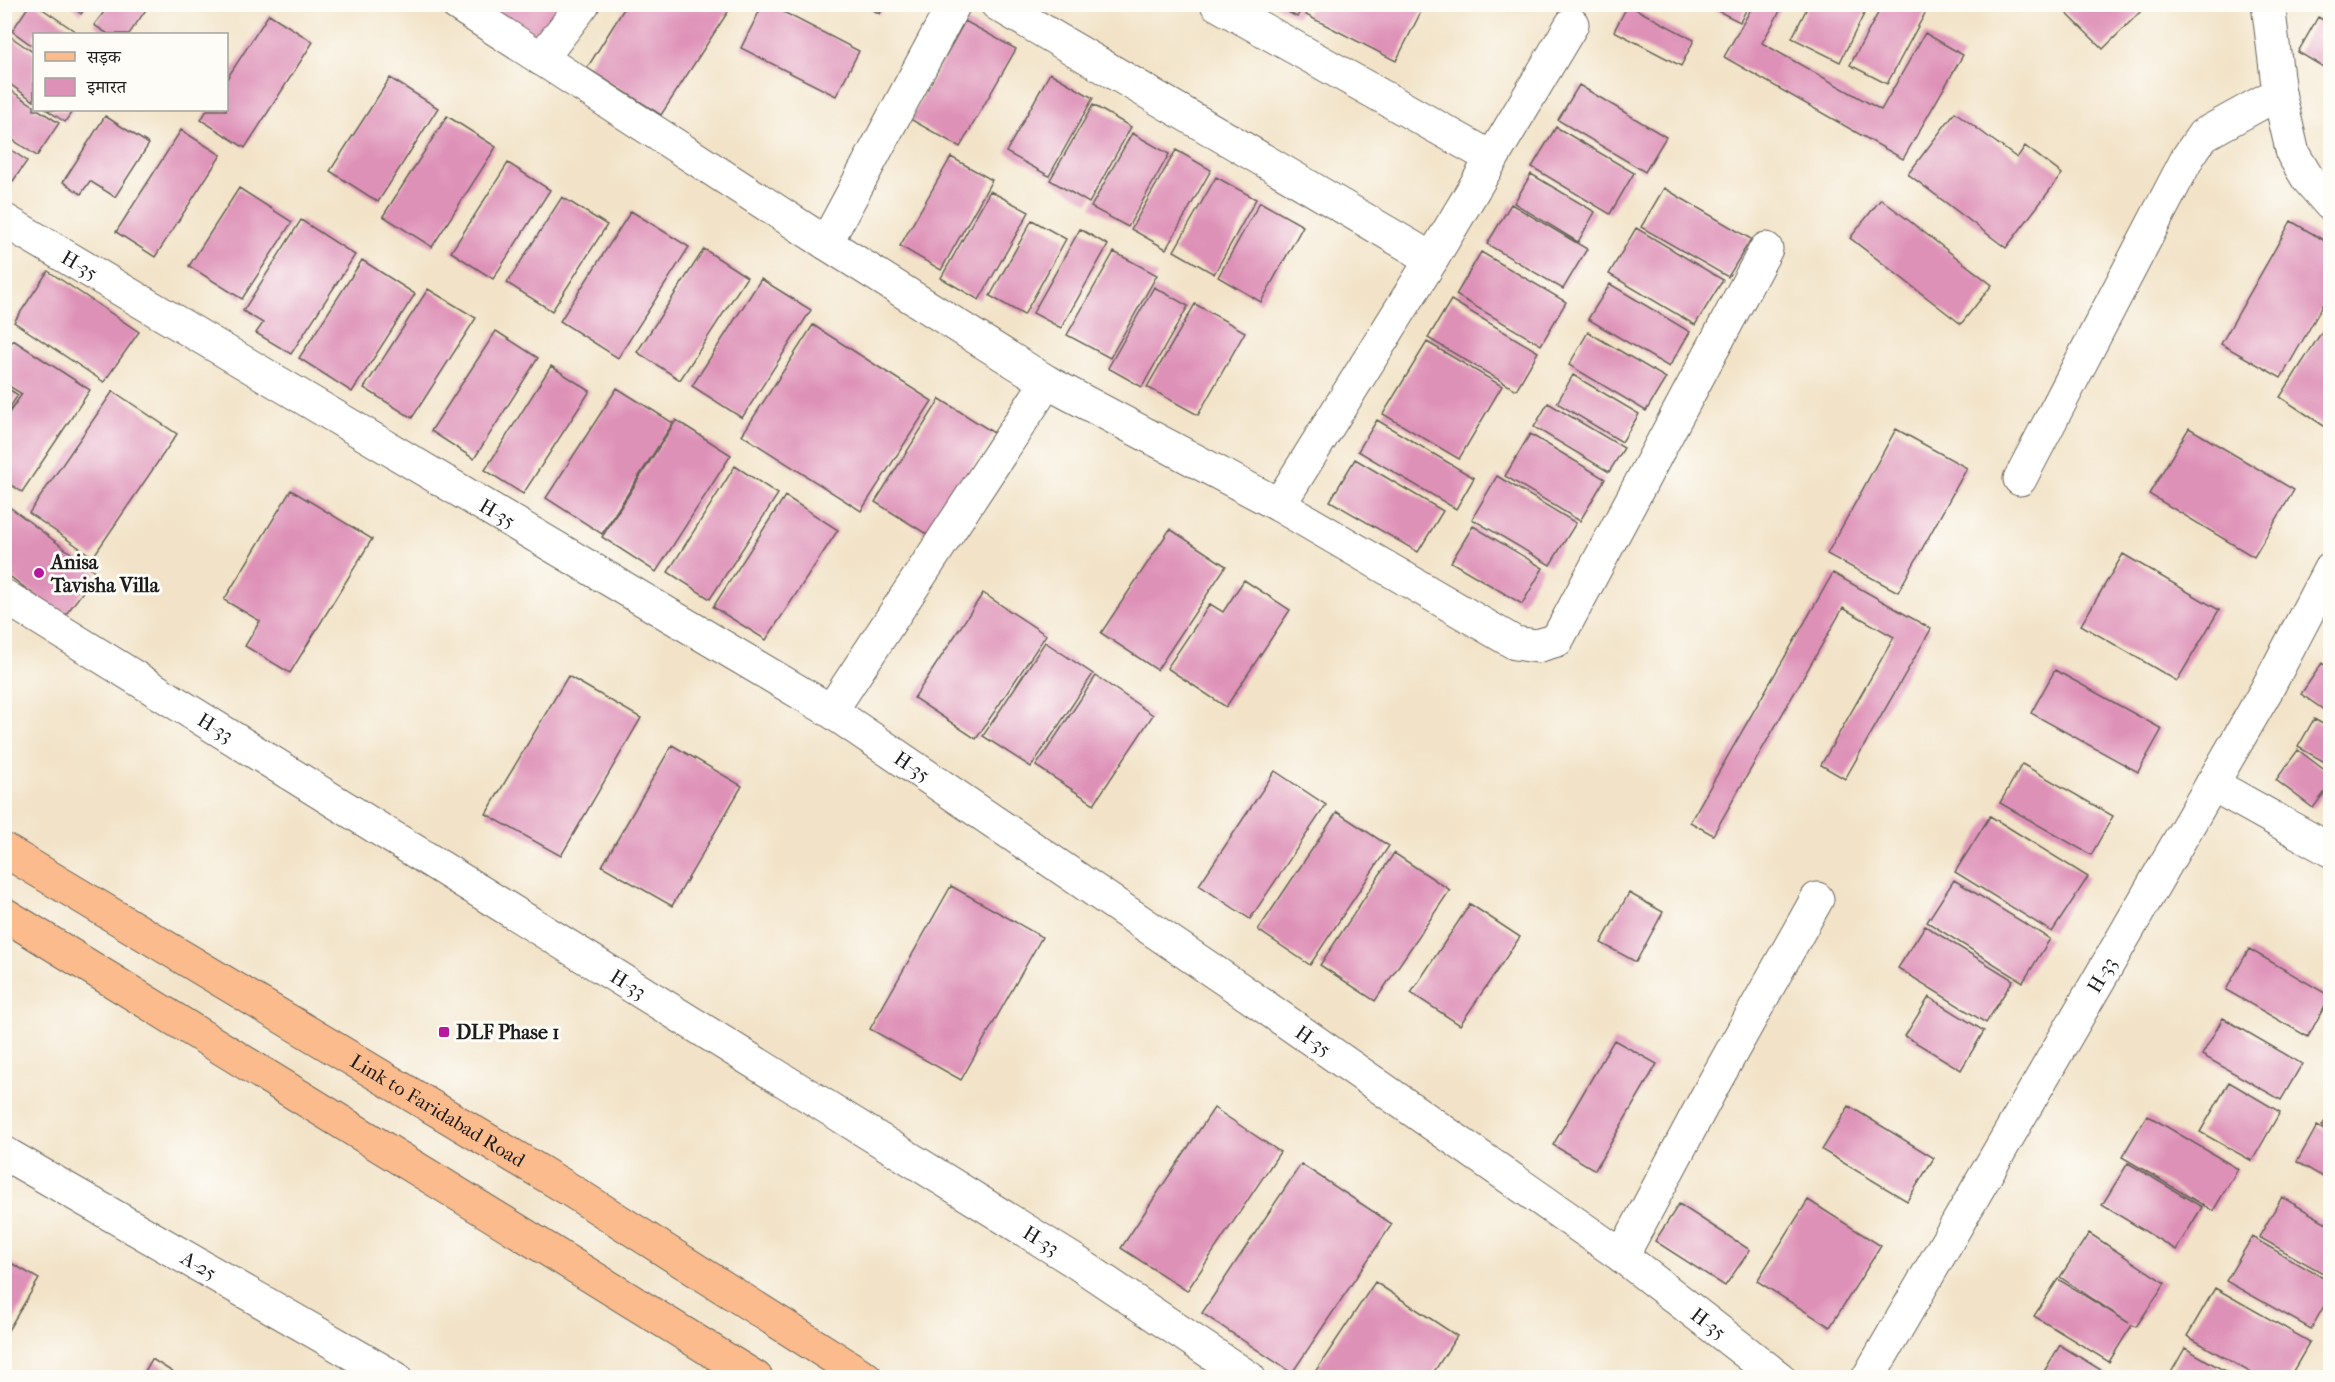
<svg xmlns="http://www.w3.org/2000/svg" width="2335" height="1382" viewBox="0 0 2335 1382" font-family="'IM FELL French Canon','Noto Serif Devanagari',serif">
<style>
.building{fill:#de91b7}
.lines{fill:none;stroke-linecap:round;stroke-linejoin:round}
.minor-casing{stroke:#676258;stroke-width:35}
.major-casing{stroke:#676258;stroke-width:35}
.minor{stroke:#fff;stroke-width:33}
.major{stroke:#fbbb8c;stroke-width:33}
.poi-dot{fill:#b5179e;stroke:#fdfcf7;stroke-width:2}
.labels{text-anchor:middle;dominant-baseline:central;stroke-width:6;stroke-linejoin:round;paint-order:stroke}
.street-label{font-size:20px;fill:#1c1c1c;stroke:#fdfcf7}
.poi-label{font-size:20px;font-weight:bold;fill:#1c1c1c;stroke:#fdfcf7;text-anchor:start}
</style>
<rect width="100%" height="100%" fill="#fdfcf7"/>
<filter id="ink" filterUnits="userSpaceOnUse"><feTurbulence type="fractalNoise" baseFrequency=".0167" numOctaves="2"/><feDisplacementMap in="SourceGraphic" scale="12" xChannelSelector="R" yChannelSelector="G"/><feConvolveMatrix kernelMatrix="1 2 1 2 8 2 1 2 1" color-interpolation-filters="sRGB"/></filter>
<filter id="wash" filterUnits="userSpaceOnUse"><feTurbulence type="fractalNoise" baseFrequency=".008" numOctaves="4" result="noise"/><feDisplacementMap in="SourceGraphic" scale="24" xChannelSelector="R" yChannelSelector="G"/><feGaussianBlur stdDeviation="1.35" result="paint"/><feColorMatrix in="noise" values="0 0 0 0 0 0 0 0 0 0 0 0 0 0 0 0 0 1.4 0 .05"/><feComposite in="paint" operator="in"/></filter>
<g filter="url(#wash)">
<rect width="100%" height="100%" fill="#f2e3c8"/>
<g id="blocks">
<!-- building -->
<path class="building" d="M30,4H35L79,34H34V47L12,31Z
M69,4H88L81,14Z
M110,4H150L129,34H108L94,25Z
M499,4H582L549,58L489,21Z
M627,4H733L661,115L587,68Z
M763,4H768L859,51L836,96L741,48Z
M862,4H885L880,14Z
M1273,4H1304L1297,17Z
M1312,4H1425L1396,61L1306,15Z
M1704,4H1749L1740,22Z
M1754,4H1784L1762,43L1881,110L1925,33L1963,55L1903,159L1724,57Z
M1809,4H1869L1840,62L1792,38Z
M1883,4H1930L1887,84L1850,65Z
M1628,5L1694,40L1681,66L1614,31Z
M2058,5H2147L2103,49Z
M269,14L313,42L245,148L201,120L207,110H226V80Z
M2318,17L2330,24V71L2298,52Z
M965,21L1016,49L960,147L910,119Z
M4,32L34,53V101L4,80Z
M1050,73L1093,98L1049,176L1006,152Z
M390,78L438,108L378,202L330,171Z
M1579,85L1666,137L1645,172L1558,120Z
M4,86L34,106V110H39L59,123L37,156L4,134Z
M1093,105L1131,127L1089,203L1050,180Z
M47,110H73L65,122Z
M1955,112L2017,158L2025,146L2062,174L2006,248L1908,174Z
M105,116L149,144L115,197L90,181L81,194L63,182Z
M447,116L496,147L432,247L383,216Z
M1556,127L1634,173L1610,214L1532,167Z
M181,130L221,155L155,257L116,232Z
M1132,133L1169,154L1128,227L1091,207Z
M4,145L27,161L11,184L4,179Z
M1176,150L1211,170L1166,249L1131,229Z
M951,157L992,180L941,270L900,246Z
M508,163L550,190L493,279L451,252Z
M1531,174L1595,212L1578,242L1514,203Z
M1216,177L1256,199L1214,274L1174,251Z
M239,188L292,222L242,299L189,266Z
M1664,188L1751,239L1728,277L1641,227Z
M990,191L1029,212L979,300L941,278Z
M562,197L607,225L552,311L507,283Z
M1881,199L1992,285L1961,324L1850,238Z
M1260,202L1303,226L1261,302L1218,277Z
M1511,204L1587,249L1563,289L1487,244Z
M631,211L689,247L618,358L560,321Z
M301,220L355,255L291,354L256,333L263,323L243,311Z
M1032,220L1066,239L1024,315L990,296Z
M2291,221L2330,244V293L2281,378L2221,344Z
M1636,228L1723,280L1695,325L1609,274Z
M1080,229L1108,245L1061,328L1033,313Z
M704,249L747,277L680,380L637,352Z
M1114,252L1157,275L1110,358L1067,335Z
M1481,252L1566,302L1541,345L1456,295Z
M362,260L415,294L352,392L299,358Z
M48,271L139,332L104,382L14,322Z
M761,279L811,310L742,418L692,386Z
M1610,284L1690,332L1669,367L1588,319Z
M1154,287L1188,306L1142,387L1108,368Z
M428,289L476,318L412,418L364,388Z
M1451,300L1538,352L1516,390L1428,338Z
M1195,304L1245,332L1198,415L1147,387Z
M2330,319V430L2280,397Z
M813,325L932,401L861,511L742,435Z
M496,331L538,358L474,459L431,431Z
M1588,332L1666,378L1646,411L1569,365Z
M13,340L90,390L22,492L4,480V420L22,394L4,383V354Z
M1427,342L1502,386L1459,459L1383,414Z
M551,366L590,391L523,494L485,470Z
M1573,375L1639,414L1622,442L1557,403Z
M4,386L18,395L4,416Z
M617,388L673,423L602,534L546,498Z
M113,391L177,434L93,557L29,513Z
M940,399L994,433L928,535L875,502Z
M1548,403L1624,448L1609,472L1534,427Z
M676,420L731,455L656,572L602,537Z
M1377,420L1474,478L1456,509L1358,451Z
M2189,428L2294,490L2254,557L2149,494Z
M1896,429L1967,468L1898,592L1827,554Z
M1530,434L1605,479L1580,521L1505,476Z
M1355,459L1443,511L1418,552L1330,501Z
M735,466L778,494L710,599L668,572Z
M1497,476L1576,523L1550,565L1472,519Z
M291,490L372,539L290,673L245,646L260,621L224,600Z
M785,496L838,530L766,640L713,607Z
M11,508L97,573L64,617L4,572V517Z
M1473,526L1543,568L1522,604L1451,562Z
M1170,529L1226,566L1157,670L1101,633Z
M2123,554L2219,610L2177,681L2081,625Z
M1833,573L1931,629L1845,779L1821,765L1894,637L1843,608L1713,835L1690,822Z
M1244,580L1290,610L1226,707L1167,668L1210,604L1223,612Z
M983,593L1046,635L976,739L914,698Z
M1045,642L1093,674L1031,767L983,736Z
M2322,663L2330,669V714L2301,694Z
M2055,670L2162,729L2138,772L2031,713Z
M568,676L641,718L561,856L486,814Z
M1096,676L1153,715L1094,804L1036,766Z
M2314,719L2330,728V765L2298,747Z
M672,745L742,786L672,906L602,866Z
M2298,750L2330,774V785L2313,808L2276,780Z
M2022,764L2113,816L2091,855L2000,803Z
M1275,771L1326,805L1250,919L1199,885Z
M1337,812L1389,846L1310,965L1258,930Z
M1990,816L2088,877L2052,932L1955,872Z
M1394,853L1450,890L1375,1001L1320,965Z
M1954,880L2050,939L2023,982L1927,922Z
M951,886L1042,937L961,1080L870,1029Z
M1629,893L1663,912L1636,962L1601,943Z
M1470,904L1520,937L1460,1025L1411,993Z
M1925,926L2013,980L1986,1023L1898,968Z
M2249,949L2330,996L2308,1037L2226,990Z
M1929,997L1984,1031L1961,1070L1905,1036Z
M2223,1018L2302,1064L2281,1100L2202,1055Z
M1614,1040L1657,1064L1595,1170L1553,1145Z
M2229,1082L2280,1112L2252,1161L2200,1132Z
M1849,1106L1934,1158L1907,1201L1822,1150Z
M1214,1108L1280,1152L1187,1291L1121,1248Z
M2330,1113V1131L2322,1126Z
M2147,1115L2238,1169L2213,1211L2122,1157Z
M2317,1126L2330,1133V1181L2297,1162Z
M2128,1163L2202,1207L2176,1250L2102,1205Z
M1301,1164L1392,1224L1292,1373L1202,1313Z
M2282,1197L2330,1225V1277L2259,1237Z
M1808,1200L1881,1246L1830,1327L1757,1281Z
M1679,1204L1750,1250L1725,1286L1655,1241Z
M2089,1233L2165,1283L2136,1327L2132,1325L2109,1362L2034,1316L2058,1279L2129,1323L2060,1277Z
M2252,1237L2330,1282V1295L2311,1329L2226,1281Z
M4,1259L39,1279L4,1337Z
M1375,1282L1457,1336L1430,1378H1311Z
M2215,1288L2310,1342L2289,1378H2260L2187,1336Z
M2060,1345L2114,1378H2040Z
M2185,1348L2237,1378H2168Z
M152,1359L182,1378H141Z"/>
</g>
</g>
<g filter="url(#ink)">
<use href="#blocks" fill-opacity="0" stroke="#676258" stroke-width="1.5"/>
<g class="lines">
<!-- minor casing -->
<g class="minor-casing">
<g id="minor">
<path d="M457,4L826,243L1047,382L1279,505L1515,643L1537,646L1557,640L1766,249"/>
<path d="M997,4L1432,259"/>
<path d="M1217,4L1492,158"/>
<path d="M2268,4L2279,93L2293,154L2308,179L2330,204"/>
<path d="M541,59L583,4"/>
<path id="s1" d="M4,220L831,711L1238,988L1622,1256L1779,1378"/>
<path d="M826,243L954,4"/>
<path d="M2020,479L2188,157L2203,135L2279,93"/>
<path d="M1279,505L1432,259L1572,24"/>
<path id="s2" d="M4,596L1073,1260L1249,1378"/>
<path d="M831,711L1047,382"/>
<path d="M2212,784L2330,850"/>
<path id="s3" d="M4,1153L395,1378"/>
<path d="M1622,1256L1713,1085L1817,899"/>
<path id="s4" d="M1868,1378L2266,691L2330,569"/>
</g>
</g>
<!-- major casing -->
<g class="major-casing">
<g id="major">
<path id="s5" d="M4,850L567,1188L866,1378"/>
<path d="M4,914L756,1378"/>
</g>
</g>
<!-- minor -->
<use href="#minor" class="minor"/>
<!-- major -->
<use href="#major" class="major"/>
</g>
</g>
<!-- markers -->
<g class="poi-dot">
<circle cx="39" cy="573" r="6"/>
<rect x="438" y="1026" width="12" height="12" rx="3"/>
</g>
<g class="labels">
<!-- street labels -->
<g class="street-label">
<text stroke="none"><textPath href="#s1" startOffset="88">H-35</textPath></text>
<text stroke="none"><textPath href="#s1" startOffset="574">H-35</textPath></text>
<text stroke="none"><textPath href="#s2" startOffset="249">H-33</textPath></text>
<text stroke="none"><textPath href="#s1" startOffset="1060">H-35</textPath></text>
<text stroke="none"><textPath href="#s4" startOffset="466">H-33</textPath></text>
<text stroke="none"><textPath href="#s2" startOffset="735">H-33</textPath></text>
<text stroke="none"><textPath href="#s1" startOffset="1546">H-35</textPath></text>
<text stroke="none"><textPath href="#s5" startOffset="506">Link to Faridabad Road</textPath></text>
<text stroke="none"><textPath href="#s2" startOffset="1221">H-33</textPath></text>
<text stroke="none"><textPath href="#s3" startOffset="225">A-25</textPath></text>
<text stroke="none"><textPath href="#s1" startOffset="2032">H-35</textPath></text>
</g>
<!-- poi labels -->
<g class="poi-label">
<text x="51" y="562">Anisa<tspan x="51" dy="23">Tavisha Villa</tspan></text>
<text x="456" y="1032">DLF Phase 1</text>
</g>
</g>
<!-- margin -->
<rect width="2335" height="1382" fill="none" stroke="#fdfcf7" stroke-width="24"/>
<!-- legend -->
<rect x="33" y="33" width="195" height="78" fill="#fdfcf7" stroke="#a3a29f" stroke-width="1.5"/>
<rect x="45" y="52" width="30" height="9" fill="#fbbb8c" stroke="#a3a29f" stroke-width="1.5"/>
<text x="87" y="63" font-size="18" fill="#1c1c1c">सड़क</text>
<rect x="45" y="78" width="30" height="18" fill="#de91b7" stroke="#a3a29f" stroke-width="1.5"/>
<text x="87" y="93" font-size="18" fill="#1c1c1c">इमारत</text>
</svg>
